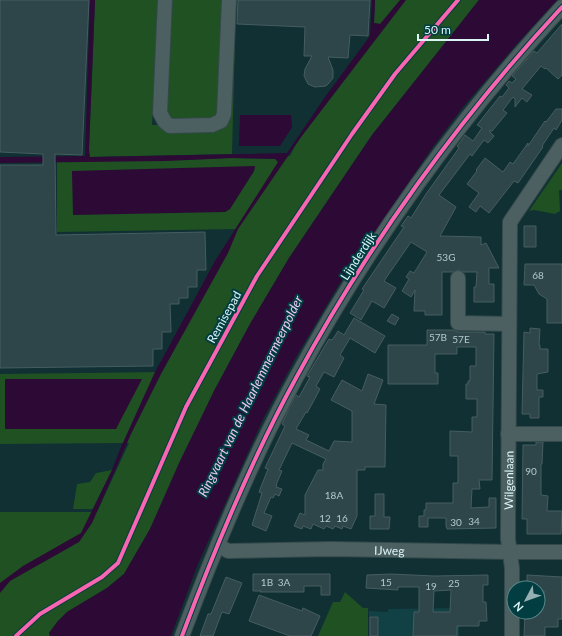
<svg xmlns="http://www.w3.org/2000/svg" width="562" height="636" viewBox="0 0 562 636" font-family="Lato,sans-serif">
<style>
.built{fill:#124145}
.green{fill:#1f5123;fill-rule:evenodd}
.water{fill:#2d0935}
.building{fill:#2e464a;stroke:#465d61;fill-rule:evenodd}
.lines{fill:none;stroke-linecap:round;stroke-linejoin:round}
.minor-casing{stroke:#34494b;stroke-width:16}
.minor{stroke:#4c6062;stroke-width:14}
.cycleway-casing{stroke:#023d41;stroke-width:6}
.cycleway{stroke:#f766af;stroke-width:4}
.labels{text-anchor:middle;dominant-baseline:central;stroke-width:4;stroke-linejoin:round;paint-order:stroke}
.number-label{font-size:10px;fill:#b0c9cc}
.street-label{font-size:12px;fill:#dbf5f7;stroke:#023d41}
.water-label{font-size:13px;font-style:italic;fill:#f0c7f4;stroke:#023d41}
</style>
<rect width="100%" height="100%" fill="#103033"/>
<!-- built -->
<path class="built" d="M460,608L459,636H369V611L388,612V609Z"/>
<!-- green -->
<path class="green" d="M95,0H159L152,125H160L167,0H236L232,154L90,157L89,148Z
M375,0H479L372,135L289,258L250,324L214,391L150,529L124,574L107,588L67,612L58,621L49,633L50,636H0V512H97L129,443L0,444V374L162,372L238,229L57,232V161C113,161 170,161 226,158C248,158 269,160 290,156L295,146L301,137L356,64L380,24L374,23ZM255,167L254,171L230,208L225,212Z
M562,163V190H559L560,211L555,214L534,210L529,211Z
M112,470L93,509H73L77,484L90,482L96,473Z
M345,592L363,608H368V636H318L333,602H340Z"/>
<!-- water -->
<path class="water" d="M90,0H95L89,148V153L90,157L287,153L325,97L370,36L372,0H375L374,23L380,24L400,0H406L301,137L238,229L228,253L162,372L131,434L92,523L79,542L10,581L0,593V583L23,566L81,533L112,470L121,447L155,372L166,352L215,261L278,162L275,159L232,158L166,161L0,163V157L85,156Z
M479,0H557L516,45L463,107L430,151L338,286L296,357L263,419L198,564L171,636H50L49,633L58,621L67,612L107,588L124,574L150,529L179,463L214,391L250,324L289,258L372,135Z
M240,115H291L292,127L280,146H239Z
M255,166L254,171L230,209L225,212L73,215L72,171Z
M5,379H142L116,429H5Z"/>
<!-- building -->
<path class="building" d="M0,0H89L82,155L55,154L56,235L205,232L206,270H197V287H188V298H179V304H170L171,332H162V349H153V366L0,368V165H43V154L0,152Z
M238,0H370L368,36L350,35L348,58L328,57L333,70V78L329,83L326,86L315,87L308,84L304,76L305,69L312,56H304L305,27L237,24Z
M562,24V75L558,79L546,68L545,69L541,66L522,89L532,95L527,102L522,98L515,107V99L513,97L503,110L507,113L492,131H489L494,136L488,143L484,140L472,156L470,154L439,195L456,207L440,236L481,237V245L486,243L499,268H489V284H494V302H474V287H476L477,272H464L458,270L453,272H442V315H425V311H414L415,290L411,297L402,291L409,279L406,277L410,271L414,273L427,252L411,242L384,281L396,288L384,308L372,301L361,320L350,313L364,290L362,289L404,227L401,226L408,216L411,218L426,194L459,148L457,146L461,141L465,135L473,141L482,128L477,125L500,96L502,97L509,88L506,85L509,81L512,83L516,79L512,76L534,51L537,53Z
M556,109H562V120L556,130L554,128L542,146L543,147L518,183L514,181L489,213L480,206L476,212L469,207L479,193L467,184L477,171L476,170L485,158L503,172L510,162L513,164L528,143V146L545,121L546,122Z
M524,226H536V247H524Z
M525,264H562V323H547V299L539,294L534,285H524Z
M392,314L399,318L395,325L387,321Z
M354,318L385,336L375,353L350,338L340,355L344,358L334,377L324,372L316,386L320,389L312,404L307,413L306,412L296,429L309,435L306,440L329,451L334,441L352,442V411L331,400L342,380L362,391L368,374L383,380L374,404L386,405L385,467H365V470H357V516L351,529L343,526L342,529L335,526L333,529L326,526L324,529L313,524L311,529L303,526L302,529L294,526L300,513L305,515V495L318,470H323V464L326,459L292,443L279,470L282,471L276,485H277L276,487L282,489L279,496L275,494L273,498L271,497L264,513L272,516L266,531L252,525L262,493L259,492L268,469L265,468L285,426L282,424L289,408L296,395L299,397L310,377L307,376L329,339L331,340L333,339L338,331L344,335Z
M530,328L540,329L539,345H540V349H548V372L537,374V390H543V397H539V418H530V414H522L524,332L530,333Z
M427,330H453L458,332H485V334H494L492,480H479L480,489H472L471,508L489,507V498H496V528L447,529L446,526V518H428V527H419V516H424V510H426V503H453V483H458V456H450V431L472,432V417H477V399H466V384H468V381H470V366H476V347H457V354H435V373H438V384H388V345H427Z
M536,442H543L542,464H541V495L548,496L547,511H562L561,534H527V519H522L523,445H536Z
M375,494H384V517H390L389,529H370V516H375Z
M253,574H330V595H321V586H304V592H260L261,591H253Z
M391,574L434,576L488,575V585H483V602H486L487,621H479V626H457V636H413L414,612H419V587H398V590L366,588L367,575ZM451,590L450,612H433L434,591Z
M527,575L562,577V619H558V627H545V636H524L525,612H538V605H544V591H538V588H536V587H527Z
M226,577L242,583L229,614L222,612L213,636H200L208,614H211Z
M259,595L302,611L303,608L320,616L311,636H290L249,621Z
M370,617H378V636H370Z"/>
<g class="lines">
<!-- minor casing -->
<g class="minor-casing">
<g id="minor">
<path d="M165,0L160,113L165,122L170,126L212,125L221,121L224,114L229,0"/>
<path d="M458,278V323L509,324"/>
<path d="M508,434H562"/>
<path id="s1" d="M218,545L228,551L330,549L510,552H562"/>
<path d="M182,636C215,548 251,460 296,378C367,246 460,117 562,7"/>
<path id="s2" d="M512,636V568L508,539V527L510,222L562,145"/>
</g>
</g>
<!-- minor -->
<use href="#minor" class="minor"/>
<!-- cycleway casing -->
<g class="cycleway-casing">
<path id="cycleway" d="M16,636L40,614L102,577L118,563L186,407L257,276L352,134L395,74L458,0
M182,636C215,548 251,460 296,378C367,246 460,117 562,7"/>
</g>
<!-- cycleway -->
<use href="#cycleway" class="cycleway"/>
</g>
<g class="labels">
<!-- number labels -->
<g class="number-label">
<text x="446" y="257">53G</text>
<text x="538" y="275">68</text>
<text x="438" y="337">57B</text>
<text x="461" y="339">57E</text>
<text x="531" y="471">90</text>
<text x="334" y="495">18A</text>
<text x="325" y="518">12</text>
<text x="342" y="518">16</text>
<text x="474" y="521">34</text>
<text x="456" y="522">30</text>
<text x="267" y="582">1B</text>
<text x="284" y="582">3A</text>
<text x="386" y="582">15</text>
<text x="454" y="583">25</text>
<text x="431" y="586">19</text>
</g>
<!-- street labels -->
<g class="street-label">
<text transform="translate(358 256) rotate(-57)">Lijnderdijk</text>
<text transform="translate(224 317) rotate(-61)">Remisepad</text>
<text stroke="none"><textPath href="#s2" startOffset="156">Wilgenlaan</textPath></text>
<text stroke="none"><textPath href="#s1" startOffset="173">IJweg</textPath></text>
</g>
<!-- water labels -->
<g class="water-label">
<text transform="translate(250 396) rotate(-64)">Ringvaart van de Haarlemmermeerpolder</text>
</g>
</g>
<!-- north arrow -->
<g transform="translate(526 600) rotate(229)"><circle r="19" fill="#023d41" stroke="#59878a"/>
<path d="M0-3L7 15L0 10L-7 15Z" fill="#94b0b2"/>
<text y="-6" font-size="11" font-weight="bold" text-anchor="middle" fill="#dbf5f7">N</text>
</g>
<!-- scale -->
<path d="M418 34v6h70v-6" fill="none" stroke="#dbf5f7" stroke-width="2"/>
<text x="424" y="34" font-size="12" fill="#dbf5f7" stroke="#023d41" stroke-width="3" paint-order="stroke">50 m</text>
</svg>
